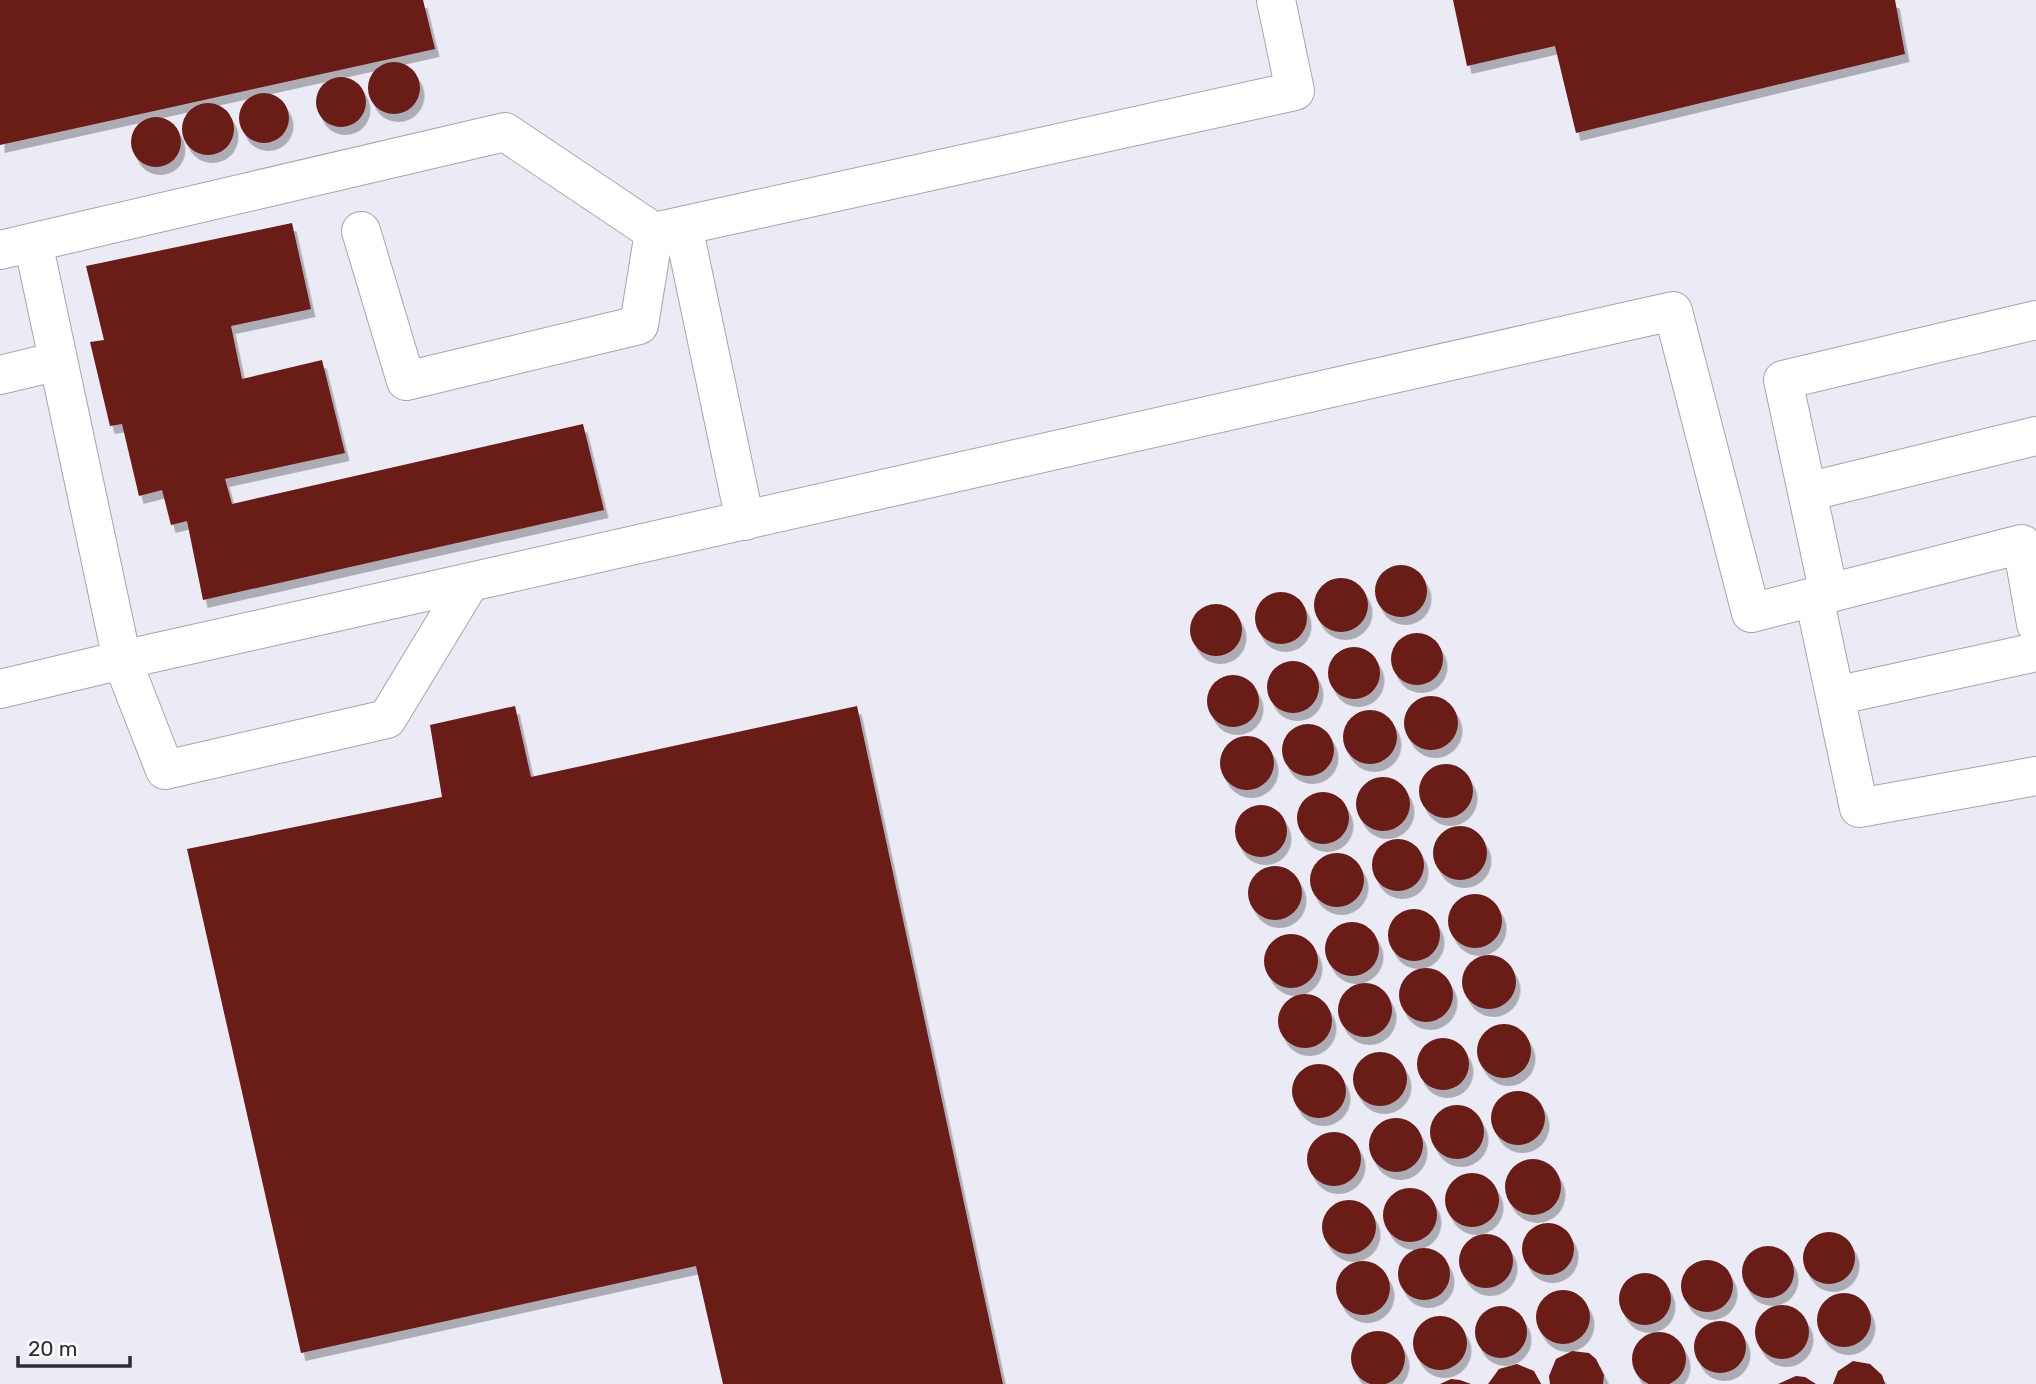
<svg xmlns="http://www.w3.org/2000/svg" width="2036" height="1384" viewBox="0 0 2036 1384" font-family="Rubik,sans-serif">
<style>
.building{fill:#6a1a16;filter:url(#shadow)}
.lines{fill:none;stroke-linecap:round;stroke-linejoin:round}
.minor-casing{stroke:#a5a5af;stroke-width:40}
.minor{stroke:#fff;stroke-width:38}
</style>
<defs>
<filter id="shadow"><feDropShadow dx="4.5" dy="8" stdDeviation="0" flood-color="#0004"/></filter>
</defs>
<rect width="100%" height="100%" fill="#ebebf5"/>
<!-- building -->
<path class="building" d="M0,0H423L435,49L0,145Z
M1453,0H1895L1905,54L1576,133L1555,46L1467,66Z
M368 88a26 26 0 1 1 52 0a26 26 0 1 1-52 0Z
M316 102a25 25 0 1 1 50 0a25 25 0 1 1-50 0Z
M239 118a25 25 0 1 1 50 0a25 25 0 1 1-50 0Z
M182 129a26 26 0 1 1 52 0a26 26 0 1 1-52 0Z
M131 142a25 25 0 1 1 50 0a25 25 0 1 1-50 0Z
M292,223L311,309L231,326L242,379L322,360L345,453L225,479L232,504L583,424L604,510L203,600L187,521L171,525L162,490L139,496L122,424L110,426L90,342L104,340L86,266Z
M1375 591a26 26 0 1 1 52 0a26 26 0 1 1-52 0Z
M1314 605a27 27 0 1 1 54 0a27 27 0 1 1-54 0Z
M1255 618a26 26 0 1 1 52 0a26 26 0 1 1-52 0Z
M1190 630a26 26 0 1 1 52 0a26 26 0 1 1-52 0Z
M1391 659a26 26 0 1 1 52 0a26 26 0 1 1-52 0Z
M1328 673a26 26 0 1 1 52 0a26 26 0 1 1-52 0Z
M1267 687a26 26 0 1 1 52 0a26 26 0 1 1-52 0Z
M1207 701a26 26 0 1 1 52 0a26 26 0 1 1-52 0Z
M1404 723a27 27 0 1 1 54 0a27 27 0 1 1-54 0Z
M515,706L531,777L857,706L1003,1384H723L696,1266L301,1353L187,849L442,797L430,725Z
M1343 737a27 27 0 1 1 54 0a27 27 0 1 1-54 0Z
M1282 750a26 26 0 1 1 52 0a26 26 0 1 1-52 0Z
M1220 763a27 27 0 1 1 54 0a27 27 0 1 1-54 0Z
M1419 791a27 27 0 1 1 54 0a27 27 0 1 1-54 0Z
M1356 804a27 27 0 1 1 54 0a27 27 0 1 1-54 0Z
M1297 818a26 26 0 1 1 52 0a26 26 0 1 1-52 0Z
M1235 831a26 26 0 1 1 52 0a26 26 0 1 1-52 0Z
M1433 853a27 27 0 1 1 54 0a27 27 0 1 1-54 0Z
M1372 865a26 26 0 1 1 52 0a26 26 0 1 1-52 0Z
M1310 880a27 27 0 1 1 54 0a27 27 0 1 1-54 0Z
M1248 893a27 27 0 1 1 54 0a27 27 0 1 1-54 0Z
M1448 921a27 27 0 1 1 54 0a27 27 0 1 1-54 0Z
M1388 935a26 26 0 1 1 52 0a26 26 0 1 1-52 0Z
M1325 949a27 27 0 1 1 54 0a27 27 0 1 1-54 0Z
M1264 961a27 27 0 1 1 54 0a27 27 0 1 1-54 0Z
M1462 982a27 27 0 1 1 54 0a27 27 0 1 1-54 0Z
M1399 995a27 27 0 1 1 54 0a27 27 0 1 1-54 0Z
M1338 1010a27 27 0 1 1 54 0a27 27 0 1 1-54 0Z
M1278 1021a27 27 0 1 1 54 0a27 27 0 1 1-54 0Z
M1477 1051a27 27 0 1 1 54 0a27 27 0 1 1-54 0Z
M1417 1064a26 26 0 1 1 52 0a26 26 0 1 1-52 0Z
M1353 1079a27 27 0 1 1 54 0a27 27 0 1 1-54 0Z
M1292 1091a27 27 0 1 1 54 0a27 27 0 1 1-54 0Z
M1491 1118a27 27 0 1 1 54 0a27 27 0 1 1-54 0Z
M1430 1132a27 27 0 1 1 54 0a27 27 0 1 1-54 0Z
M1369 1145a27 27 0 1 1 54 0a27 27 0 1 1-54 0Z
M1307 1159a27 27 0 1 1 54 0a27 27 0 1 1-54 0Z
M1505 1187a28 28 0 1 1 56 0a28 28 0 1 1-56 0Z
M1445 1200a27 27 0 1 1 54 0a27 27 0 1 1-54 0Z
M1383 1215a27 27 0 1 1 54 0a27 27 0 1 1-54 0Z
M1322 1227a27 27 0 1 1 54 0a27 27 0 1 1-54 0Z
M1522 1249a26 26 0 1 1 52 0a26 26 0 1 1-52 0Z
M1803 1258a26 26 0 1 1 52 0a26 26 0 1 1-52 0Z
M1459 1261a27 27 0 1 1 54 0a27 27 0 1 1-54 0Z
M1742 1272a26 26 0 1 1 52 0a26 26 0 1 1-52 0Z
M1398 1274a26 26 0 1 1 52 0a26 26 0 1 1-52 0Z
M1681 1286a26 26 0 1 1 52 0a26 26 0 1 1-52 0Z
M1336 1288a27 27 0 1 1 54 0a27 27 0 1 1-54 0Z
M1619 1299a26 26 0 1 1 52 0a26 26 0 1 1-52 0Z
M1536 1317a27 27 0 1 1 54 0a27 27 0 1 1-54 0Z
M1817 1320a27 27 0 1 1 54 0a27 27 0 1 1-54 0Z
M1755 1332a27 27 0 1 1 54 0a27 27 0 1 1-54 0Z
M1475 1332a26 26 0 1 1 52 0a26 26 0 1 1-52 0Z
M1413 1343a27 27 0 1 1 54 0a27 27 0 1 1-54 0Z
M1694 1347a26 26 0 1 1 52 0a26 26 0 1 1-52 0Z
M1351 1358a27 27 0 1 1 54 0a27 27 0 1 1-54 0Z
M1632 1359a27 27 0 1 1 54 0a27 27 0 1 1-54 0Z
M1572,1351L1589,1353L1596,1359L1604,1375L1603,1384H1550L1549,1376L1556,1359Z
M1853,1361L1870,1364L1882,1375L1885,1384H1833L1838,1371Z
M1517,1364L1534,1371L1541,1384H1488L1499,1369Z
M1796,1376L1805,1377L1816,1384H1778Z
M1451,1379L1460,1380L1471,1384H1440Z"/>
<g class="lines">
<!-- minor casing -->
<g class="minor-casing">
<path id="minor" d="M683,226L745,521
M361,231L406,381L639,325L654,232
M0,250L505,132L654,232L1295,91L1276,0
M0,375L58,361
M1807,492L2036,436
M470,582L122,660L165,770L387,719L470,582L1673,311L1751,613L1814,597L1859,808L2036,776
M1829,594L1783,380L2036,320
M1814,597L2022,544L2036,624
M0,689L122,660L33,242
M1835,696L2036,652"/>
</g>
<!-- minor -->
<use href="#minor" class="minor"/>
</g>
<!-- scale -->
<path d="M18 1356v10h112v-10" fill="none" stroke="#2d2d31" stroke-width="3.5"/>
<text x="28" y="1356" font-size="21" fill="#2d2d31" stroke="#f9f9ff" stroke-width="5" paint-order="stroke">20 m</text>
</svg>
